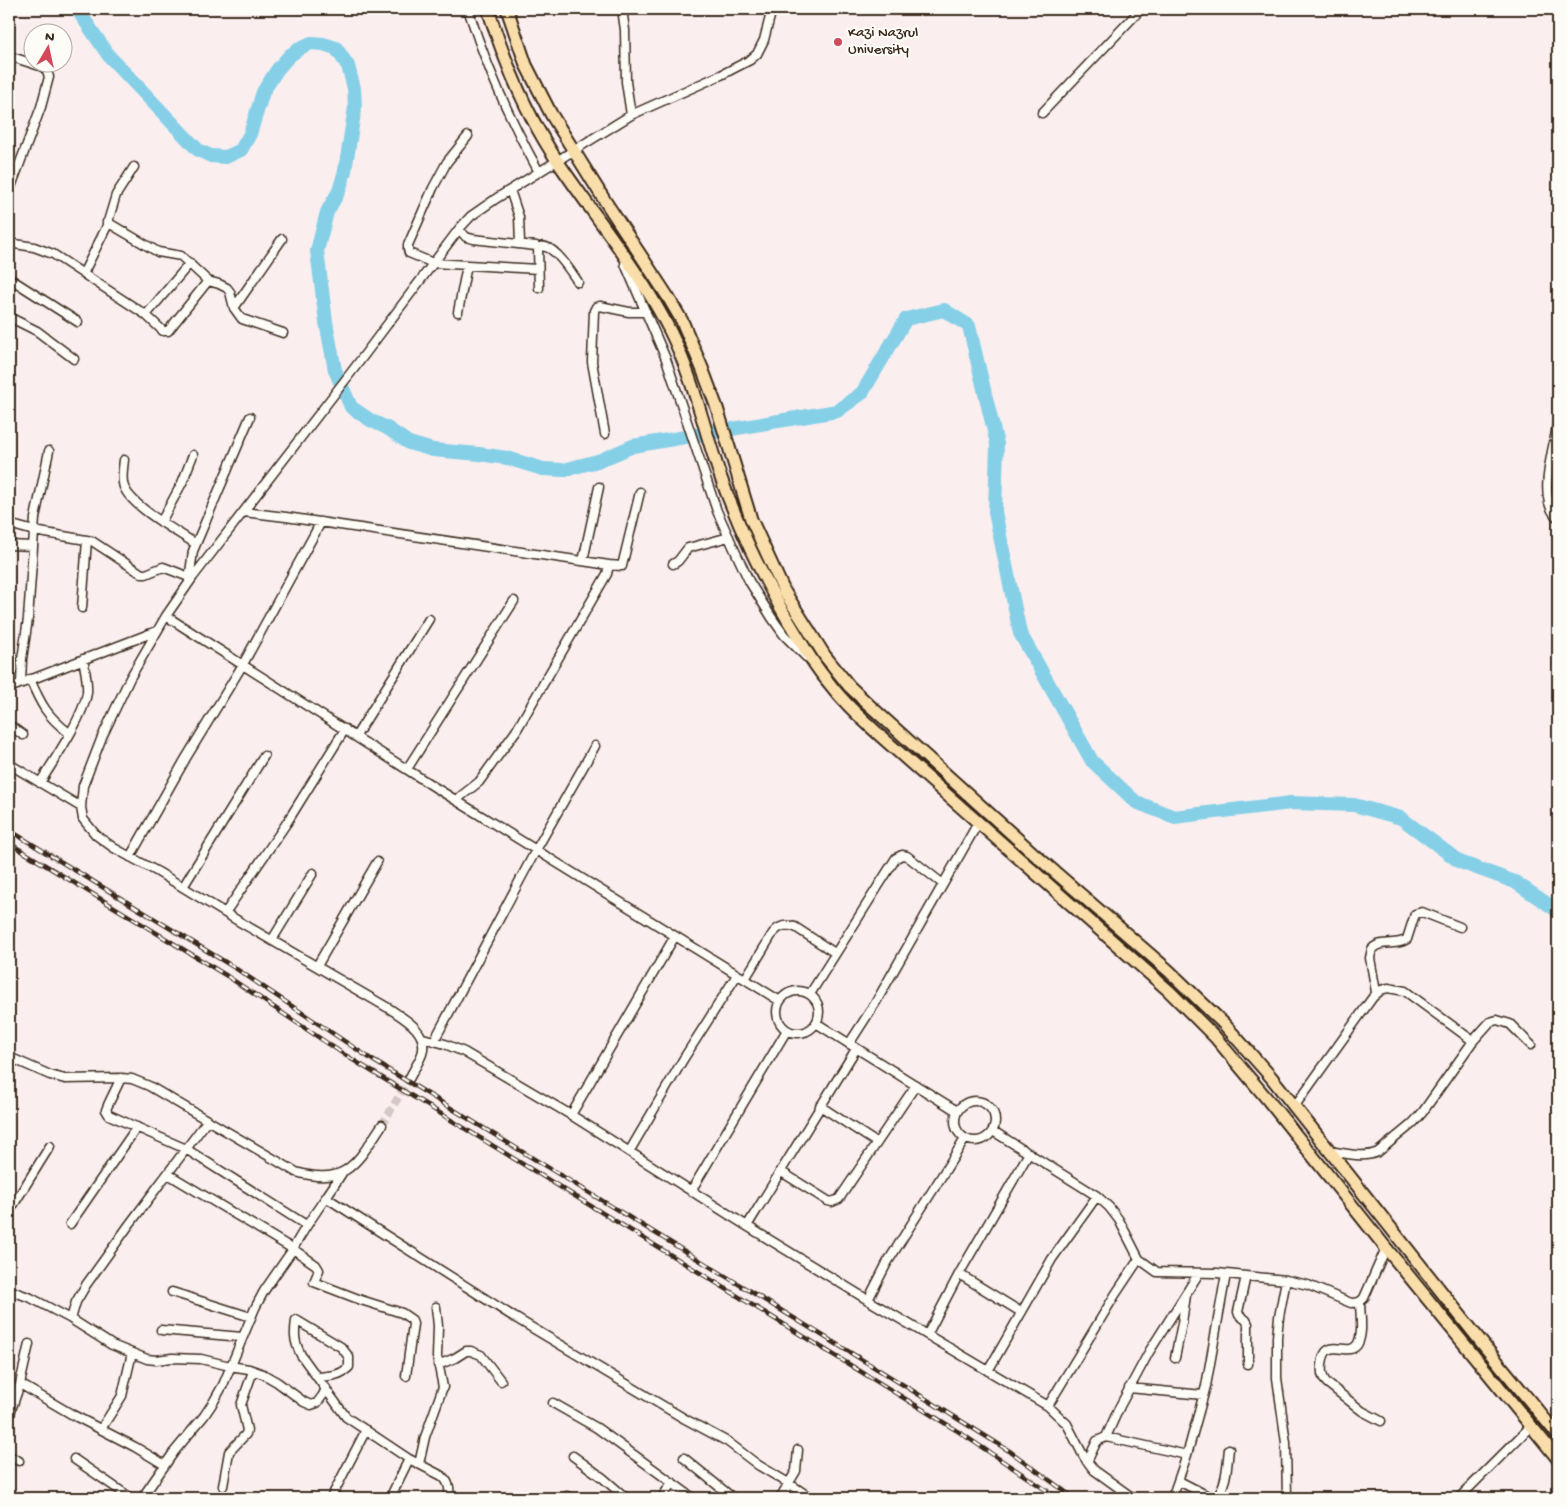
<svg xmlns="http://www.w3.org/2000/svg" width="1567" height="1507" viewBox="0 0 1567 1507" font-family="'Gochi Hand',sans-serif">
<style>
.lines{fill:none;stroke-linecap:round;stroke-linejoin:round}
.river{stroke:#86d0e7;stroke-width:14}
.minor-tunnel{stroke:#d4c7c5;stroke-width:8;stroke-dasharray:8 4;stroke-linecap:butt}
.minor-casing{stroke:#3b2a1e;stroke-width:11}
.highway-casing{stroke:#3b2a1e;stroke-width:15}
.minor{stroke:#fdfcf7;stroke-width:8}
.highway{stroke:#f9deab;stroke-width:11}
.rail-casing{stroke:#3b2a1e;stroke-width:4.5}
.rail{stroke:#fdfcf7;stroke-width:2.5;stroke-dasharray:8;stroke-linecap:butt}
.poi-dot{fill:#d1495b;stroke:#fdfcf7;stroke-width:2}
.labels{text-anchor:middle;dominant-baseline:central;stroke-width:4.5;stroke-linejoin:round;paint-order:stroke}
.poi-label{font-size:15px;fill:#3b2a1e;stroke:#fdfcf7;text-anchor:start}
</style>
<rect width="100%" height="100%" fill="#faeeef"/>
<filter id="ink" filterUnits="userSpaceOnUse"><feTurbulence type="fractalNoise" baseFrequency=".02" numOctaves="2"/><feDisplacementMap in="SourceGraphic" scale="10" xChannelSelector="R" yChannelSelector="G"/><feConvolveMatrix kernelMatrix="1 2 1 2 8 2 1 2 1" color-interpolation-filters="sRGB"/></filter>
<g filter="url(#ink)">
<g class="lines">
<!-- river -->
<path class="river" d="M77,9L109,56L198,150L211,156L226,157L241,150L250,134L263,92L277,70L289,56L300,48L311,43L323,44L336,48L348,66L354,88L355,107L345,171L339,191L327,212L317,251L326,322L335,370L351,407L370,420L387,428L409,443L433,450L479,454L507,458L543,469L564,470L601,460L633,446L837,411L862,393L906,319L944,310L969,326L997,444L995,512L1020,633L1092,761L1136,802L1174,817L1291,803L1354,805L1401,818L1460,862L1515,882L1558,911"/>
<!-- minor-tunnel -->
<path class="minor-tunnel" d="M382,1125L409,1079"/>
<!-- minor casing -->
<g class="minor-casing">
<path id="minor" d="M468,9C486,66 510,120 539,172
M622,9L625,30L626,82L631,115
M9,56L43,67L47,71L49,77L41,107L9,192
M1042,113L1141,9
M468,136L447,162L433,188L408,245V249L409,253L433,263L538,269
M510,190L519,217L520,243
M107,222L158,252L181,256L208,281L219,284L227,288L230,292L234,308L242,319L283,333
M459,229L466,237L473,239L536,246L538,248L539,288
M9,243L34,247L53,254L146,315L163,331H168L208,281
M538,248C551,239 571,272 578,282
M625,264L666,359L717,511L736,553L749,581L772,618L784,635L806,657
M83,274L106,228L116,195L134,167
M9,278L78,322
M234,308L282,239
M458,312L467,265
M146,315L190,263
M9,317L37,331L74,359
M1558,362V371
M1558,397C1558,406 1558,416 1557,425C1554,450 1536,499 1558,518
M605,434L592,362L594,311L596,307L600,306L629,312H646
M124,460C123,469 121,479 124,487C132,507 178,532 196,544
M244,512L286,517L609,565L622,566L640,492
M161,522L182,483L193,455
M9,524L34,531L92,541L142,574H146L163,567L189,577
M9,545L32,546
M583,561L599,487
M673,564L678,561L688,548L729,537
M189,580L193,551L250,417
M82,608L87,540
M166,616L436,788L780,1001
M30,679C41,705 47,716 69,733
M21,683L22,659L28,619L35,518L49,451
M9,688L157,631
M9,725L23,735
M356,736L429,619
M9,764L81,807
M407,769L514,601
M40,783C54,760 83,718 87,693C88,682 85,670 83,659
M456,800L479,782L516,731L607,574L609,565
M130,857L186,758L242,666L321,522
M183,887L264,756
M225,913L286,824L345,729
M272,940L313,873
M317,966L377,862
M745,979L773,933C779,926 785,924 795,927L835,953
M777 1012a21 21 0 1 1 42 0a21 21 0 1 1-42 0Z
M1376,992L1370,958L1372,949C1382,939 1396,947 1407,939L1415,914L1422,912L1460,927
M810,994L896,858L902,855L907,856L943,884
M816,1023L957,1111
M423,1038L445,1044L464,1052L571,1115L747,1226L868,1300L1048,1406L1067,1424L1084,1457L1094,1470L1133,1498
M434,1041L536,850L595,746
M849,1044L876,1002L978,823
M9,1057L50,1075L65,1079L121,1078L132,1079L149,1086L296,1172C347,1187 357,1162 382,1125
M121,1078L108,1105L106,1110L109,1115L186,1149L306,1225
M409,1079C413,1071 419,1062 422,1054C429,1032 405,1019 390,1009L240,922L158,872L114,848L96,835L83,819L81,807L83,786L102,737L130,678L166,616L193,577L356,366L459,229L471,216L497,198L631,115L721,75L750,60L757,54L764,40L772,9
M955 1121a20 20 0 1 1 40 0a20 20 0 1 1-40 0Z
M820,1106L877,1143
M1294,1107L1373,997L1381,990L1388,988L1405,991L1473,1041
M571,1115L675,936
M993,1131L1097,1196L1109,1207L1119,1220L1139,1259L1157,1272L1217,1273L1286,1280L1308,1285L1351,1303C1356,1303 1360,1303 1364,1298L1386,1248
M1329,1151C1345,1153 1363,1159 1378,1152L1412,1124L1422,1113L1473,1041L1490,1022L1497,1020L1510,1024L1531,1045
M629,1152L684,1058L737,975
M780,1171L828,1201L832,1202L839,1199L916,1085
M342,1173C326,1199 307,1222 293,1249L316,1265L319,1270L314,1282L361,1300L402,1313L412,1320L413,1324L406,1376
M691,1191L787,1030
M327,1198L514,1317L685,1419L728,1442L758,1465L790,1484L811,1498
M9,1212L50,1146
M70,1224L137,1127
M747,1226L856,1049
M959,1274L1021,1312
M1246,1276L1238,1312L1239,1315L1246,1320L1248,1324V1364
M1286,1280L1279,1317L1277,1337V1378L1286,1443L1287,1498
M9,1290L31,1298L71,1319L112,1345L147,1359L156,1360L172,1358L201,1359L230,1366L249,1369L263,1374L277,1382L304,1402L311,1405L317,1403L323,1395L326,1388
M172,1292L251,1317
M868,1300L887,1263L965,1139
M1360,1302C1360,1314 1364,1334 1357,1345C1347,1358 1325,1334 1322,1365C1321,1372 1322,1378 1327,1383L1362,1411L1381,1421
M71,1319L76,1302L86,1285L129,1225L207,1121
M161,1330L242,1337
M927,1335L959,1274L1029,1153
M1175,1358L1182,1323L1186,1295
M438,1365L455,1358L466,1351H471L481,1355L501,1381
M988,1371L1052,1259L1097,1196
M318,1377C330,1376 340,1376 349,1367V1357L341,1347L296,1320C294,1335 294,1341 301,1355L346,1417L409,1459L442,1476C449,1482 451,1489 448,1498
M20,1384L73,1415L135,1447L165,1465
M1129,1388L1203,1395
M553,1403L597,1428L693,1498
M1048,1406L1115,1295L1139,1259
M9,1416L20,1384L29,1344
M101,1429L122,1396L132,1353
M1106,1437L1120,1406L1149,1352L1199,1273
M9,1456L19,1461
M573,1456L603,1478L626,1498
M684,1458L733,1498
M74,1459L131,1498
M1087,1462L1097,1441L1106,1437L1187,1455
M419,1464L425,1437L443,1387L437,1357L438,1326L436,1307
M1179,1481L1208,1496L1215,1498
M223,1486L229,1452L246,1434L247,1430L241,1405L253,1371
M142,1498L174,1452L204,1416L214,1401L223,1385L255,1308L264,1291L293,1249L168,1174
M331,1498L366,1430
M390,1498L409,1459
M565,1498L567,1496
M662,1498L672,1482
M780,1498L796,1471L798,1450
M1172,1498L1187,1455L1206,1386L1226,1274
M1215,1498C1227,1487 1227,1465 1229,1449
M1459,1498L1531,1426"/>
</g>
<!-- highway casing -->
<g class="highway-casing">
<path id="highway" d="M488,9C505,63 526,115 558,162C595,217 640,271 670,331C693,377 704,429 721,478C741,533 767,587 798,637C807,653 817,669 829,683C845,704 865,722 885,740L1169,991L1215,1037L1268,1100L1386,1248L1558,1459
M507,9L526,65L551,114L605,201L668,297L682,321L702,368L717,408L751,519L784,591L825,656L849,686L868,704L1033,853L1169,971L1224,1024L1271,1077L1486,1348L1558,1435"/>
</g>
<!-- minor -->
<use href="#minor" class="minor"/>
<!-- highway -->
<use href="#highway" class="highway"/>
<!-- rail casing -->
<g class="rail-casing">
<path id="rail" d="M9,830L235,968L374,1061L905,1386L1011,1452L1074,1498
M9,843L227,976L345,1055L956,1430L1058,1498"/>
</g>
<!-- rail -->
<use href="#rail" class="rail"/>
</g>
</g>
<!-- markers -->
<circle class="poi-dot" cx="838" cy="42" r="5"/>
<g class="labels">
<!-- poi labels -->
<g class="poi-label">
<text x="848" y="33">Kazi Nazrul<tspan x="848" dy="17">University</tspan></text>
</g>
</g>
<!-- margin -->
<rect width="1567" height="1507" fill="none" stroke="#fdfcf7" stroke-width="30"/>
<rect x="15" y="15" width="1537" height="1477" fill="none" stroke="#3b2a1e" stroke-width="2" filter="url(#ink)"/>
<!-- north arrow -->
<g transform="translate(48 48) rotate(9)"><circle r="24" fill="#fdfcf7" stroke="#afa8a0"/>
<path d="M0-4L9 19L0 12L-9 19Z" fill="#d1495b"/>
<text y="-8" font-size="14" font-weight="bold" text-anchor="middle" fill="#3b2a1e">N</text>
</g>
</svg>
